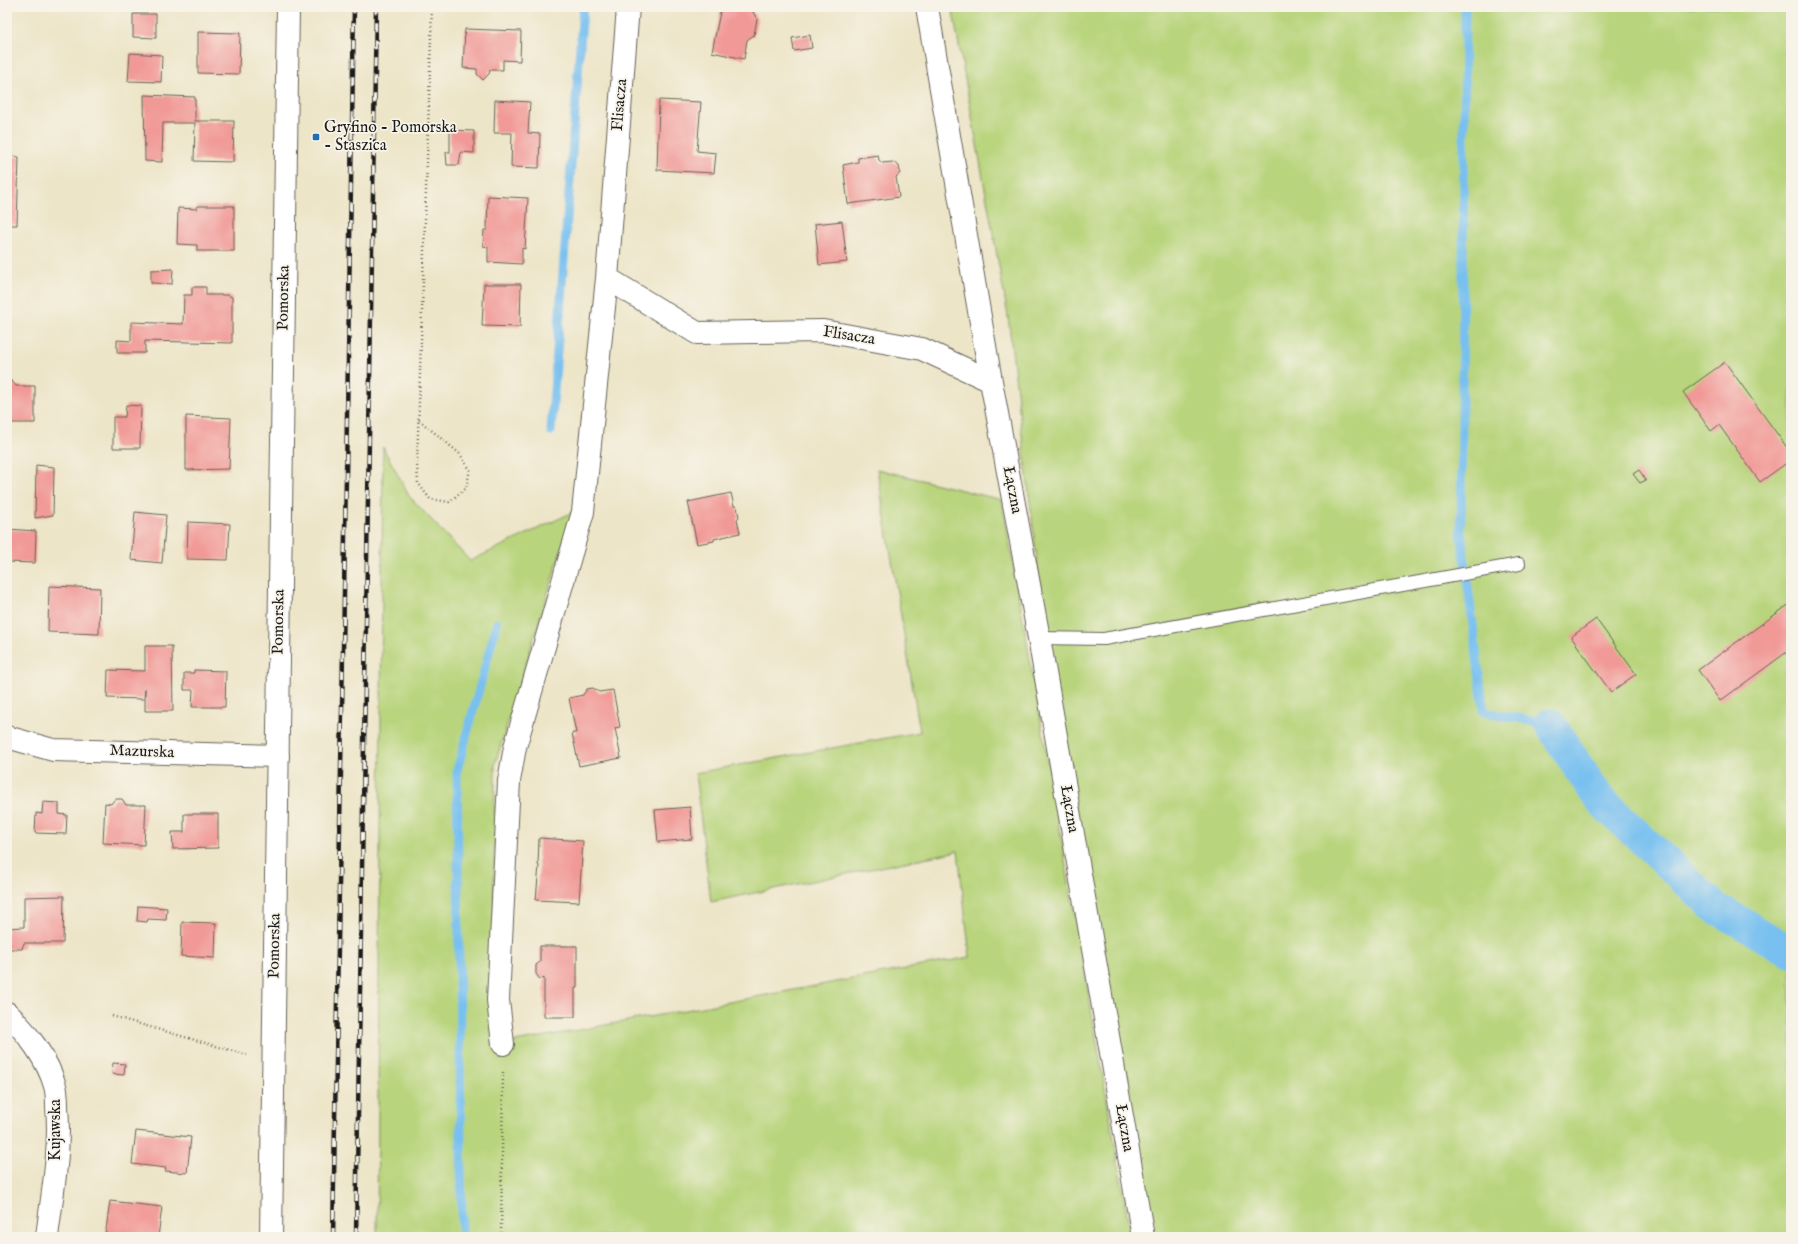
<svg xmlns="http://www.w3.org/2000/svg" width="1798" height="1244" viewBox="0 0 1798 1244" font-family="'IM FELL English',serif">
<style>
.green{fill:#b8d47b;stroke:#6a784c}
.lines{fill:none;stroke-linecap:round;stroke-linejoin:round}
.stream{stroke:#77c0f0;stroke-width:9}
.canal{stroke:#77c0f0;stroke-width:32}
.building{fill:#f19996}
.service-casing{stroke:#656258;stroke-width:14}
.minor-casing{stroke:#656258;stroke-width:24}
.tertiary-casing{stroke:#656258;stroke-width:24}
.path{stroke:#656258;stroke-width:2.5;stroke-dasharray:1 3;stroke-linecap:butt}
.service{stroke:#fff;stroke-width:12}
.minor{stroke:#fff;stroke-width:22}
.tertiary{stroke:#fff;stroke-width:22}
.rail-casing{stroke:#1c1c1c;stroke-width:4.5}
.rail{stroke:#f7f3e8;stroke-width:3;stroke-dasharray:9;stroke-linecap:butt}
.poi-dot{fill:#1f6fb2;stroke:#f7f3e8;stroke-width:1.5}
.labels{text-anchor:middle;dominant-baseline:central;stroke-width:3.5;stroke-linejoin:round;paint-order:stroke}
.street-label{font-size:16px;fill:#1c1c1c;stroke:#f7f3e8}
.poi-label{font-size:16px;fill:#1c1c1c;stroke:#f7f3e8;text-anchor:start}
</style>
<rect width="100%" height="100%" fill="#f7f3e8"/>
<filter id="ink" filterUnits="userSpaceOnUse"><feTurbulence type="fractalNoise" baseFrequency=".025" numOctaves="2"/><feDisplacementMap in="SourceGraphic" scale="8" xChannelSelector="R" yChannelSelector="G"/><feConvolveMatrix kernelMatrix="1 2 1 2 8 2 1 2 1" color-interpolation-filters="sRGB"/></filter>
<filter id="wash" filterUnits="userSpaceOnUse"><feTurbulence type="fractalNoise" baseFrequency=".012" numOctaves="4" result="noise"/><feDisplacementMap in="SourceGraphic" scale="16" xChannelSelector="R" yChannelSelector="G"/><feGaussianBlur stdDeviation="0.9" result="paint"/><feColorMatrix in="noise" values="0 0 0 0 0 0 0 0 0 0 0 0 0 0 0 0 0 1.4 0 .05"/><feComposite in="paint" operator="in"/></filter>
<g filter="url(#wash)">
<rect width="100%" height="100%" fill="#ede5c8"/>
<!-- green -->
<path class="green" d="M952,7H1791V1237H1150L1047,646L1008,316Z
M383,447L409,496L470,561L573,512L495,764L493,1046L970,957L958,851L711,902L695,773L920,732L877,469L1002,500L1131,1237H377Z"/>
<g class="lines">
<!-- stream -->
<path class="stream" d="M1465,7L1461,532L1484,712L1550,724
M551,431L583,7
M462,1237L457,770L497,623"/>
<!-- canal -->
<path class="canal" d="M1550,724L1600,800L1713,906L1791,952"/>
</g>
<g id="blocks">
<!-- building -->
<path class="building" d="M721,7L753,8V12L757,19L754,35L747,40L744,59L712,52Z
M133,14H156V38L133,37Z
M465,29L521,31L520,61L503,60V70H490L489,74L483,80L477,74V69L463,68Z
M198,32L240,33L239,74L198,73Z
M810,35L812,48L794,51L792,38Z
M130,53L162,55L161,82L128,81Z
M144,95L195,97V121H234L233,162L194,161L195,123H163L162,162L145,161Z
M495,100L530,102L528,133L540,134L539,168L511,167L512,133H494Z
M659,100L701,102L697,151L716,153L714,173L657,170Z
M450,130L474,131V153L461,152L459,165H447L446,152H450Z
M7,143H9V150L13,156L19,157L17,225H7Z
M878,155L879,160L882,163L893,162L899,166L900,173L896,177L899,197L848,204L843,165L858,162V158Z
M488,196L528,198L525,249L522,248V264L488,262V247L483,246L484,230H487Z
M197,206H234V251H197V245L177,244L178,208L197,209Z
M842,221L847,262L819,265L815,224Z
M173,269L172,284L151,283V270Z
M484,284H521L520,327L482,326Z
M192,287H206V295H227L232,297V343L145,341V353H117V340L131,341V322L183,324L184,295H192Z
M1725,362L1791,453V460L1760,482L1719,425L1711,431L1683,392Z
M7,381H12L16,386H35V423H7Z
M126,405L141,406L140,448H113V417H125Z
M186,416L231,418L229,469L186,470Z
M36,465L54,467L53,515L35,518Z
M1639,470L1646,480L1640,483L1633,474Z
M731,493L734,506L737,507L739,517L737,519L740,533L714,539V541L697,544L688,502Z
M135,512L166,515L162,563L131,560Z
M188,522L230,524L228,560L187,559Z
M7,529L36,531L35,563L7,562Z
M49,586L100,588L99,634L48,632Z
M1791,603V649L1720,701L1698,670Z
M1596,619L1636,674L1611,692L1571,637Z
M145,646H172L173,711H145V688L144,699L107,698L108,670L145,671Z
M194,670L226,671L225,707H192L193,690H184V673H194Z
M593,688L599,692L613,690L620,727L615,728L621,758L579,766L572,733H576L569,698L583,695L587,689Z
M115,799H122L126,805H146L144,845L103,843L105,803L111,804Z
M43,802L59,803V814L67,815L66,834L35,833L36,813L42,814Z
M690,807L692,839L658,842L655,810Z
M184,814H218V848L173,849L172,832H184Z
M539,838L583,841L579,902L536,900L539,865H538Z
M64,896L63,943H24L22,949H7V928L24,927V897Z
M138,906L167,908L166,920L148,919L147,922L137,921Z
M182,922L216,923L215,958L181,956Z
M540,946H577V988H575V1017H544V978L540,979L536,974V965L540,962Z
M113,1063L125,1064L124,1075L112,1074Z
M136,1131L191,1137L187,1173L165,1171L166,1168L132,1164Z
M110,1201L162,1207L158,1237H105Z"/>
</g>
</g>
<g filter="url(#ink)">
<use href="#blocks" fill-opacity="0" stroke="#656258" stroke-width="1"/>
<g class="lines">
<!-- service casing -->
<g class="service-casing">
<path id="service" d="M1039,638L1104,639L1519,564"/>
</g>
<!-- minor casing -->
<g class="minor-casing">
<path id="minor" d="M628,7L607,278L697,333L823,331L922,349L991,381
M927,7L991,381L1039,638L1143,1237
M7,737L53,750L278,756
M7,1013C27,1032 48,1060 55,1086C57,1092 57,1100 57,1107C61,1150 52,1194 47,1237
M503,1044L498,1000L509,781L515,747L583,512L607,278"/>
</g>
<!-- tertiary casing -->
<g class="tertiary-casing">
<path id="tertiary" d="M271,1237L288,7"/>
</g>
<!-- path -->
<path class="path" d="M419,420L460,454L470,470L466,488L449,502L430,499L418,483L417,463L432,7
M112,1016L247,1055
M501,1237L503,1071"/>
<!-- service -->
<use href="#service" class="service"/>
<!-- minor -->
<use href="#minor" class="minor"/>
<!-- tertiary -->
<use href="#tertiary" class="tertiary"/>
<!-- rail casing -->
<g class="rail-casing">
<path id="rail" d="M333,1237L354,7
M356,1237L376,7"/>
</g>
<!-- rail -->
<use href="#rail" class="rail"/>
</g>
</g>
<!-- markers -->
<rect class="poi-dot" x="312" y="133" width="8" height="8" rx="2"/>
<g class="labels">
<!-- street labels -->
<g class="street-label">
<text transform="translate(620 105) rotate(-85)">Flisacza</text>
<text transform="translate(284 298) rotate(-89)">Pomorska</text>
<text transform="translate(849 336) rotate(9)">Flisacza</text>
<text transform="translate(1012 490) rotate(79)">Łączna</text>
<text transform="translate(279 622) rotate(-89)">Pomorska</text>
<text transform="translate(142 752) rotate(2)">Mazurska</text>
<text transform="translate(1069 809) rotate(80)">Łączna</text>
<text transform="translate(275 946) rotate(-89)">Pomorska</text>
<text transform="translate(1124 1128) rotate(80)">Łączna</text>
<text transform="translate(56 1130) rotate(-90)">Kujawska</text>
</g>
<!-- poi labels -->
<g class="poi-label">
<text x="324" y="128">Gryfino - Pomorska<tspan x="324" dy="18">- Staszica</tspan></text>
</g>
</g>
<!-- margin -->
<rect width="1798" height="1244" fill="none" stroke="#f7f3e8" stroke-width="24"/>
</svg>
